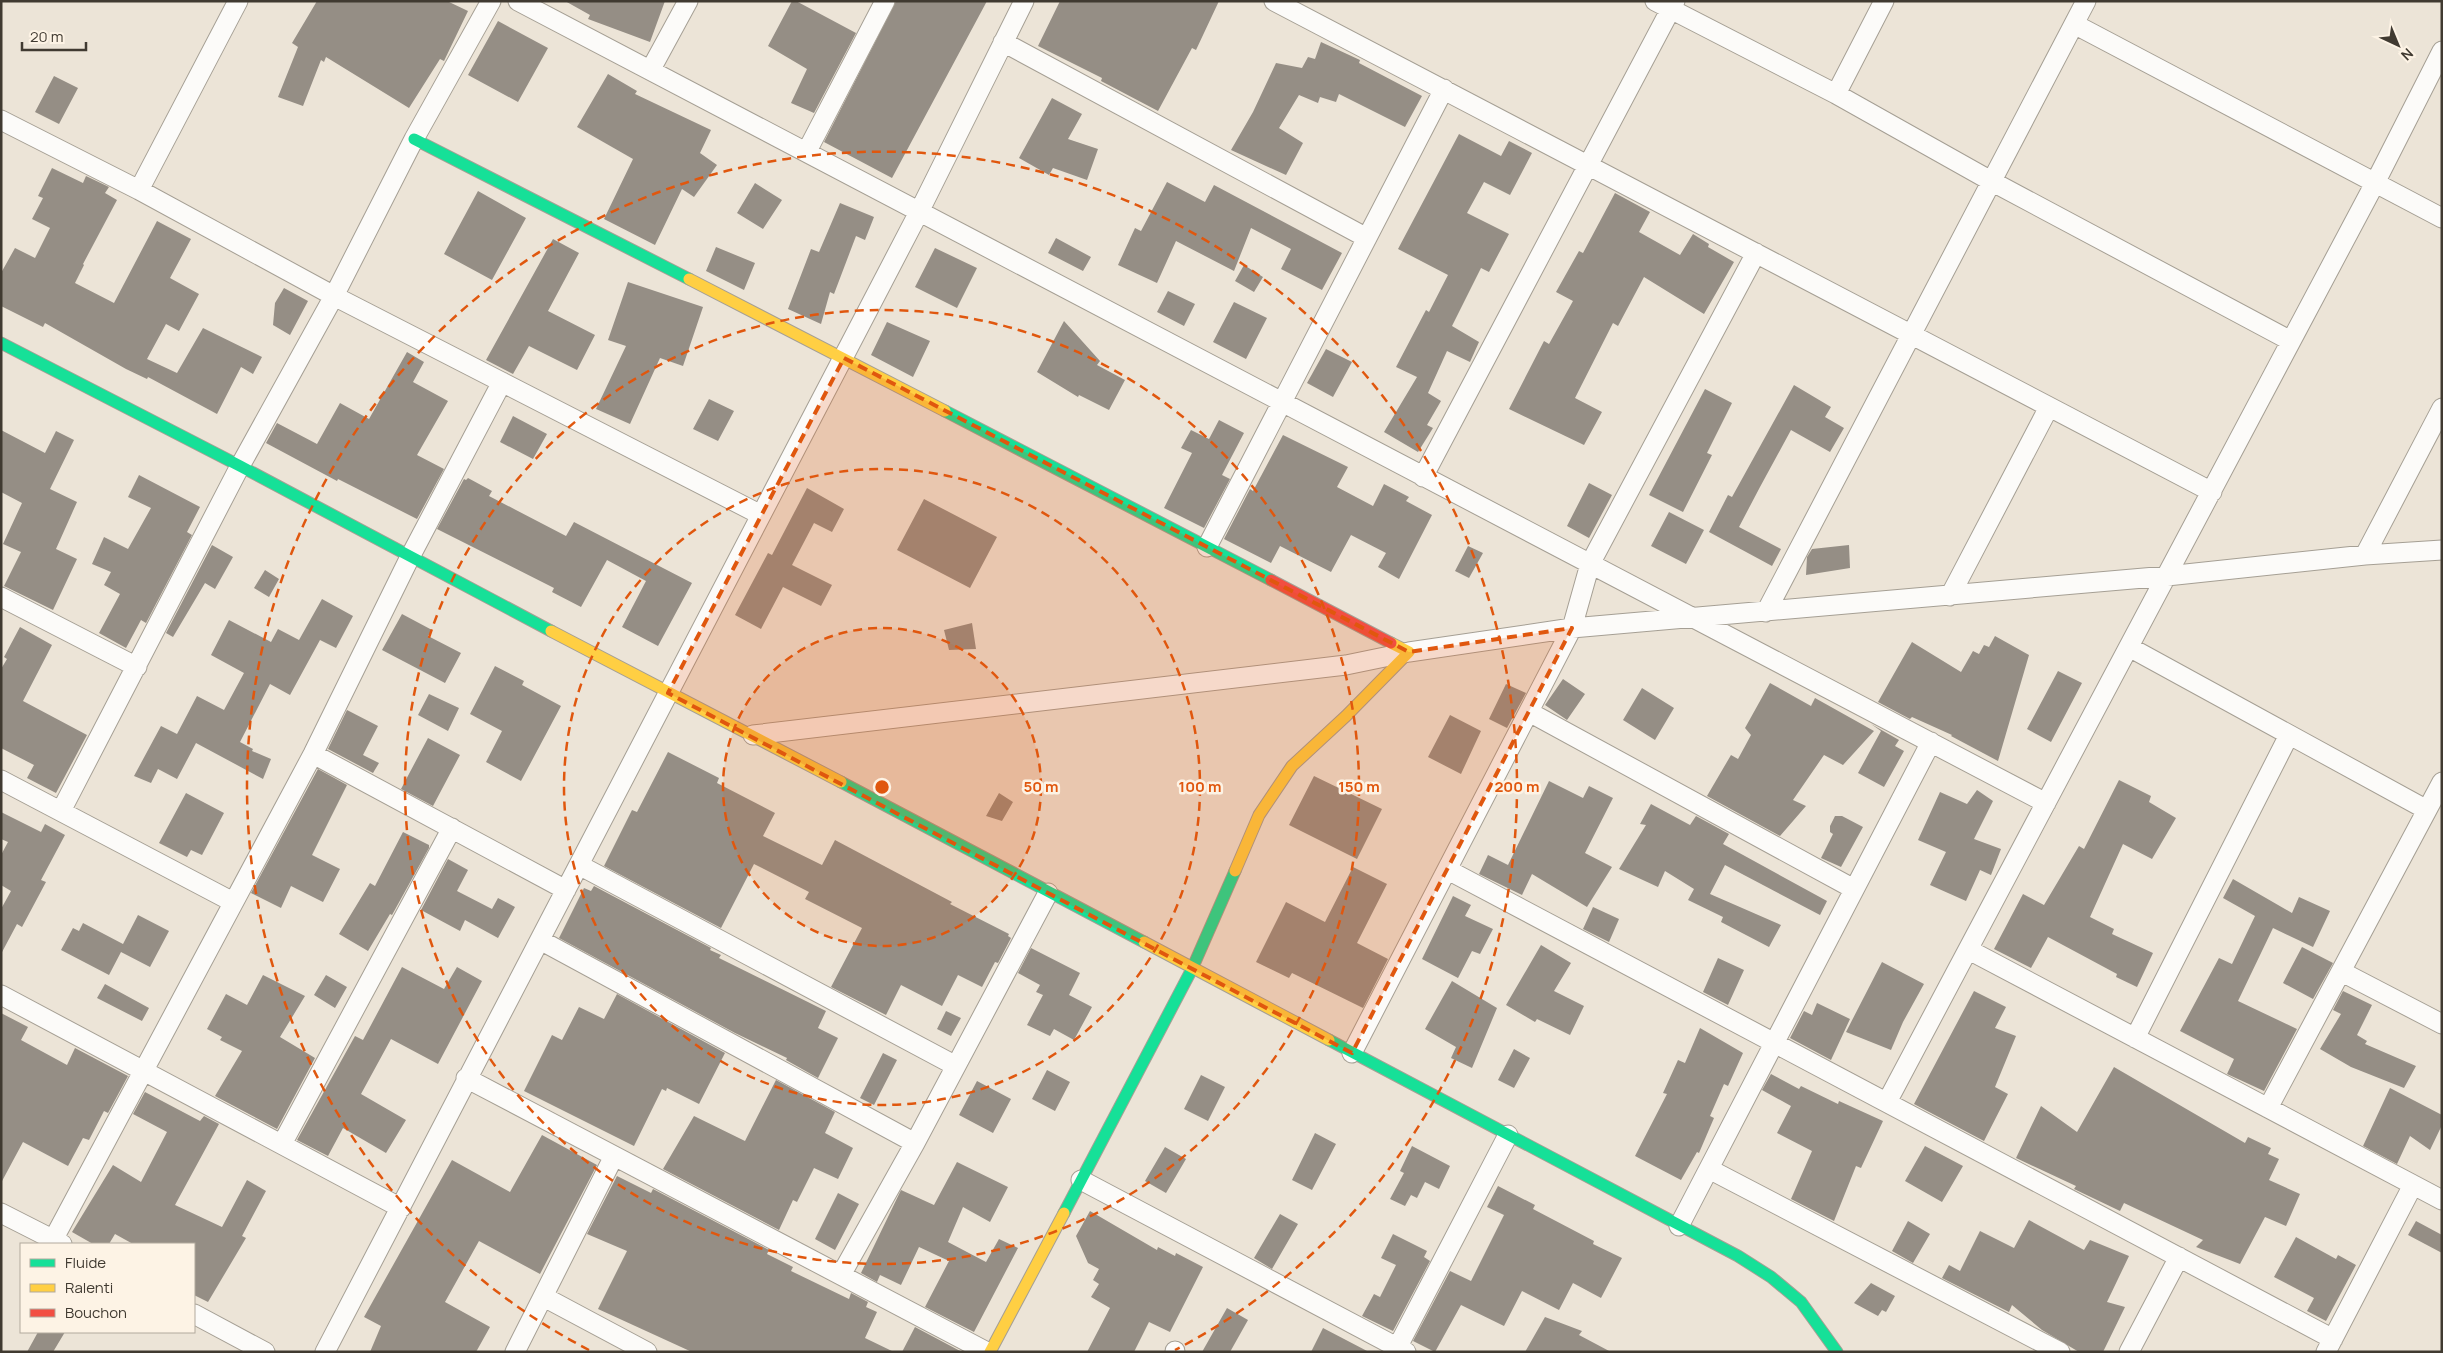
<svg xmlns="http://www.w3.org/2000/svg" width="2443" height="1353" viewBox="0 0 2443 1353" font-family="Manrope,sans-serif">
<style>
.building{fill:#958e85}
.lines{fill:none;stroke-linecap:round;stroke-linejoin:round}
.street-casing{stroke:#a59f94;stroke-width:21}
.fast-casing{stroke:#a59f94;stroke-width:13}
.slow-casing{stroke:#a59f94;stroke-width:13}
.jam-casing{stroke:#a59f94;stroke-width:13}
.street{stroke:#fcfbf9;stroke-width:19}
.fast{stroke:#16e098;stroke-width:11}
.slow{stroke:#ffcf43;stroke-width:11}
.jam{stroke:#f24e42;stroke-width:11}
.marked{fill:#e0570e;fill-opacity:0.2;stroke:#e0570e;stroke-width:4;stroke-dasharray:10 6;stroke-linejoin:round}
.ring{fill:none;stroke:#e0570e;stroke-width:2.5;stroke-dasharray:9 6}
.centre{fill:#e0570e;stroke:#fdf3e5;stroke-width:2.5}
.ring-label{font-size:15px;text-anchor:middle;font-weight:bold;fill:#e0570e;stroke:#fdf3e5;stroke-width:5;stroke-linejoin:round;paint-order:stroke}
</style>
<rect width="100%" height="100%" fill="#ece4d7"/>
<!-- building -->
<path class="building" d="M317,1H447L468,11L444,61L440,59L409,108L326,57L324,62L321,60L303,106L278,97L298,47L292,43Z
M565,1H665L650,42L588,19L590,15Z
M792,1H796L856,33L814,113L791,103L807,69L768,46Z
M896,1H987L892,178L824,142Z
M1060,1H1219L1196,50L1192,48L1158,111L1101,81L1102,78L1038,46Z
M498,21L548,48L518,102L468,75Z
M1321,42L1360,60L1359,63L1422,96L1405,127L1339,94L1336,102L1320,97L1318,103L1299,95L1279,128L1303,143L1286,175L1231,150L1253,112L1276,63L1302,68L1308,57L1315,59Z
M608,74L637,91L635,94L711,130L700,153L717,165L694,197L682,189L655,245L604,219L633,159L577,127Z
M54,76L78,88L59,124L35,112Z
M1052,98L1082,114L1068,139L1098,149L1087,180L1053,168L1049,175L1019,158Z
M1459,134L1501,156L1509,141L1532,153L1510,195L1484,182L1467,213L1509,234L1489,272L1481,268L1452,326L1479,342L1470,362L1447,351L1428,393L1441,401L1427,425L1433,428L1418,452L1384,432L1417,377L1396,367L1426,310L1429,312L1448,275L1398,249Z
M52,168L83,183L86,176L109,187L105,193L117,200L83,264L84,265L75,283L114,303L157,221L191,239L170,278L199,294L179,331L166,324L147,359L177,373L203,328L262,357L253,374L241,367L217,414L148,377L147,379L126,369L45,323L43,327L1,306V273L15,248L35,258L50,228L32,219L43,198L38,196Z
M1167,182L1205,202L1214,185L1342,253L1322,290L1281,269L1291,249L1251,228L1234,271L1176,241L1157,283L1118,265L1135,228L1141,231Z
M755,183L782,200L763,229L737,213Z
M478,191L526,218L492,280L444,254Z
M1615,193L1650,212L1639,232L1680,255L1693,234L1709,244L1708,247L1734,262L1704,314L1644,277L1618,326L1613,323L1575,398L1602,412L1584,445L1509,409L1544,341L1549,344L1573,301L1556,292L1579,251L1583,253Z
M840,203L874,217L865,240L856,236L834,294L830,292L821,324L788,309L811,249L819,252Z
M1056,238L1091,257L1083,271L1048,253Z
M553,239L579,253L548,311L595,335L577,370L529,346L513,374L486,360Z
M716,247L755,263L744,290L706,271Z
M935,248L977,268L957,308L915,287Z
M1244,265L1263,277L1254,292L1235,281Z
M628,282L703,307L683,366L660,358L630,424L596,409L626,346L608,340Z
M284,288L308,301L290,335L273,325L275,303Z
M1168,291L1195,304L1184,326L1157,312Z
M1234,302L1267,318L1246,359L1213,342Z
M1064,321L1100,361L1097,365L1125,380L1109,410L1079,395L1078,397L1037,372Z
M887,322L930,341L913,377L871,355Z
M1326,349L1352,362L1333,397L1307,383Z
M407,352L424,362L413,382L448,401L417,455L444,469L417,519L338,479L337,481L266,443L277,423L317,444L340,403L369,419Z
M1794,385L1831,407L1825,417L1844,428L1830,452L1791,430L1760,487L1739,527L1781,549L1772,566L1709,532L1728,495L1732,497Z
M1705,389L1732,403L1707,453L1712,455L1683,512L1649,495Z
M709,399L734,411L718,441L693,429Z
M513,416L547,434L533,459L500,442Z
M1219,420L1244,433L1222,475L1230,479L1204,528L1164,508L1192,453L1181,448L1191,430L1209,439Z
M1,430L45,453L56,431L74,440L50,489L77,502L56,549L77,559L53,610L4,586L21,552L3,544L22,503L1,492Z
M1283,435L1348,467L1337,487L1373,506L1384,484L1409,497L1406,501L1432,515L1399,579L1378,567L1386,553L1351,535L1331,572L1280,546L1271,563L1224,539L1250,489L1253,491Z
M139,475L200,507L187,532L192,535L146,623L141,620L126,648L99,633L120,594L104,585L111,572L92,564L104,537L128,549L151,508L128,497Z
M468,478L492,491L489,496L566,536L574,522L692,583L658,646L622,627L646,581L607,560L581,607L552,592L554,588L437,529L464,479L466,480Z
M1589,483L1612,495L1589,538L1567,526Z
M807,488L844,509L832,532L814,523L792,565L832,585L821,606L783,587L761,629L735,615L768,553L772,555Z
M924,499L997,537L970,588L897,550Z
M1669,512L1704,530L1686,564L1651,546Z
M212,545L233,557L215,589L205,583L173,637L166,633Z
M1849,545L1850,568L1806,575L1807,557L1812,549Z
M1468,546L1483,553L1469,578L1455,571Z
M265,570L279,579L269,597L254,588Z
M322,599L353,616L336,648L320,640L290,695L270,684L240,742L253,749L252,751L271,759L263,779L196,743L177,779L158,769L151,783L134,776L161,726L177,734L197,696L224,710L244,673L211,655L229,620L271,642L278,629L299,640Z
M402,614L432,630L428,636L461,653L445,683L382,650Z
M972,623L976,649L949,650L944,630Z
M20,627L52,645L23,701L87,735L56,793L27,778L34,765L1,748V669L7,659L4,657Z
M1995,636L2029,655L1998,761L1951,736L1952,735L1912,717L1910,719L1878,702L1912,642L1961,672L1973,651L1979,654L1984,645L1989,647Z
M495,666L524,681L522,685L561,706L521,781L486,762L502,731L470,714Z
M2058,671L2082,683L2051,742L2027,729Z
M1563,679L1585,694L1567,720L1545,705Z
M1770,683L1811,706L1815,698L1874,731L1843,765L1824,755L1793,800L1806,806L1780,836L1707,796L1731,755L1738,759L1751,735L1745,728Z
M1506,684L1526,693L1507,728L1489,719Z
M1642,688L1674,708L1655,740L1623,720Z
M429,694L459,708L448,731L418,715Z
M347,710L378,726L363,755L379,763L373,773L328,749Z
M1450,715L1481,731L1461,774L1428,757Z
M1871,724L1899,740L1895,746L1904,751L1884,787L1858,773L1881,731Z
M428,738L460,755L433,806L401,789Z
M668,752L719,778L717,783L775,813L763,836L822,865L835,840L952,902L950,904L1009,934L1008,936L1011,938L998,963L995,962L982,987L958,975L942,1006L901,985L886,1015L831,987L862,928L805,899L809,892L754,864L721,928L604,866L632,810L637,812Z
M318,769L347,785L312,855L340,869L323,902L291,886L281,908L251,893Z
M1314,776L1382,809L1357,859L1289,825Z
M2119,780L2151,796L2149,802L2176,818L2152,859L2123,844L2090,917L2114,929L2112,934L2153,953L2137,987L2116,977L2117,974L2048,937L2031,968L1994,949L2023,894L2044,905L2079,846L2084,849Z
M1549,781L1583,798L1589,786L1613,798L1585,853L1612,867L1587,907L1532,874L1522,895L1479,874L1488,855L1508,865Z
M1977,790L1993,801L1974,839L2001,849L1991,875L1980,870L1966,901L1930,885L1946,852L1918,840L1940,792L1967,804Z
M186,793L224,813L202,855L191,850L187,857L159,843Z
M999,793L1013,802L1002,821L986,816Z
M1651,804L1690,825L1696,816L1729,834L1723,844L1827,901L1820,915L1725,865L1710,894L1781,925L1769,947L1721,922L1723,917L1688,900L1694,889L1665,871L1658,887L1619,869L1646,825L1640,824Z
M1,812L41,832L45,824L65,835L41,880L46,882L22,927L17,924L1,954V909L11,891L1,885V855L8,842L1,839Z
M1835,816H1842L1863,827L1841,867L1821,858L1833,834L1830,832V826Z
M403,832L429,845V848L392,915L390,914L368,951L339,934L370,883L375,886Z
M448,859L468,870L457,891L492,909L498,898L515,907L498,938L465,920L460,931L421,910Z
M1353,867L1387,884L1357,943L1388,959L1363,1008L1292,973L1289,978L1256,962L1286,902L1325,922Z
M2233,879L2292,913L2299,897L2330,911L2313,947L2273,928L2238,1001L2297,1029L2264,1091L2227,1074L2234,1059L2180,1031L2219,958L2232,964L2255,916L2223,898Z
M594,886L711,948L710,950L721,955L719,958L826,1011L818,1028L838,1038L818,1078L786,1060L787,1058L735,1033L559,938L584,888L591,891Z
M1453,896L1471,905L1465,916L1493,929L1480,954L1472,951L1458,978L1422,959Z
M1593,907L1619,919L1609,942L1583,929Z
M138,915L169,931L150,967L121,952L109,975L61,950L73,928L79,931L83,923L123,944Z
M1541,945L1571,963L1554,991L1584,1006L1570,1035L1537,1019L1535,1022L1506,1005Z
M2302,947L2333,963L2313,999L2283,983Z
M1031,948L1080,973L1069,995L1092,1007L1074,1040L1054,1029L1050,1036L1027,1025L1043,995L1036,992L1040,985L1018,973Z
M1718,958L1744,970L1728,1005L1703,992Z
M1882,962L1924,984L1903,1022L1891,1050L1846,1032Z
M402,967L444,989L457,967L482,981L438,1064L391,1039L361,1094L406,1120L386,1153L343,1128L328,1156L297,1140L355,1036L363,1040Z
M263,975L305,996L280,1037L315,1058L277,1129L215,1096L242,1051L220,1040L222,1037L207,1029L226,994L247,1005Z
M326,975L347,987L335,1008L314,995Z
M1452,981L1497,1008L1472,1068L1451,1058L1456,1047L1425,1029Z
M105,984L149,1008L142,1021L97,998Z
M1974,991L2006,1007L1995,1028L2016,1036L1995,1087L2008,1094L1984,1141L1914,1104Z
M2343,991L2372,1005L2357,1035L2367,1041L2365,1044L2416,1066L2404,1088L2351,1067L2320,1049L2341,1014L2333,1010Z
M617,994L725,1053L699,1104L667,1088L666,1091L662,1089L634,1146L524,1091L552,1035L562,1040L579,1007L604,1019Z
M1817,1003L1850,1019L1831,1060L1790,1038L1804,1011L1812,1015Z
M946,1011L961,1018L951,1036L937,1029Z
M1,1013L28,1027L21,1040L67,1065L75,1048L128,1076L108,1113L104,1111L89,1140L83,1138L68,1166L23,1142L1,1183Z
M1700,1028L1743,1053L1728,1086L1724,1084L1710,1116L1714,1118L1699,1153L1697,1152L1681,1180L1635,1156L1667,1094L1663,1093L1678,1060L1685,1063Z
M1514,1049L1530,1058L1514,1088L1498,1080Z
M883,1053L897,1060L874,1105L860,1098Z
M2114,1067L2245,1143L2248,1137L2271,1148L2268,1154L2279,1159L2269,1180L2300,1194L2286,1226L2265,1217L2240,1264L2196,1247L2203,1240L2124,1203L2120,1211L2074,1189L2076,1186L2016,1158L2041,1106L2077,1132Z
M1047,1070L1070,1082L1055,1111L1032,1099Z
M1771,1074L1799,1089L1801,1086L1838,1104L1839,1101L1883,1121L1861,1168L1856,1166L1834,1221L1791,1199L1812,1151L1777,1133L1791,1106L1762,1090Z
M1201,1075L1225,1087L1208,1121L1184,1109Z
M776,1080L835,1112L825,1133L853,1148L838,1179L814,1168L797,1202L793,1200L779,1230L663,1169L694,1116L745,1141Z
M977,1081L1011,1099L993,1133L959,1115Z
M2390,1088L2442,1115V1125L2430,1150L2410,1136L2397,1164L2363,1146Z
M145,1092L200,1121L204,1116L219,1124L175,1205L222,1227L247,1180L266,1191L242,1236L246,1238L208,1302L194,1295V1244H133L115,1234L109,1244H93L72,1232L113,1165L141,1182L167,1132L133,1114Z
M1315,1133L1336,1144L1312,1190L1292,1180Z
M542,1135L597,1165L540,1274L479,1241L445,1302L490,1327L476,1352H370L381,1326L364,1317L452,1160L510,1192Z
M1412,1146L1450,1166L1439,1189L1425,1182L1417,1198L1411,1195L1405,1206L1390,1199L1404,1173L1400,1171Z
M1925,1146L1963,1166L1942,1202L1905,1181Z
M1165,1147L1186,1159L1166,1193L1145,1181Z
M957,1162L1008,1187L990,1222L963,1207L948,1242L986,1262L999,1239L1018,1248L974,1332L925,1307L949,1261L919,1247L901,1285L880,1275L877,1282L861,1273L901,1190L934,1205Z
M617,1176L651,1193L653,1189L769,1250L767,1254L793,1267L791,1271L849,1299L851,1293L868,1302L866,1307L877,1312L865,1338L894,1352H692L598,1309L627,1251L587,1234Z
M1498,1186L1535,1205L1533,1209L1594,1241L1593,1244L1622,1258L1601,1298L1573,1283L1559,1310L1522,1291L1504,1326L1461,1305L1435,1352L1413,1341L1450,1271L1471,1281L1504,1215L1487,1207Z
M838,1193L859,1204L835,1250L815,1239Z
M1090,1211L1157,1250L1158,1247L1175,1256L1176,1253L1203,1267L1170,1332L1149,1322L1134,1352H1087L1110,1308L1091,1297L1099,1284L1093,1280L1099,1269L1088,1263L1076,1236Z
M1280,1214L1298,1224L1272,1269L1254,1258Z
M2029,1220L2084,1250L2090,1240L2129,1256L2107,1302L2125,1307L2103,1352H2079L2042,1330L2012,1305L2009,1312L1942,1278L1949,1265L1960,1271L1980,1231L2014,1248Z
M1908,1221L1930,1234L1913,1263L1892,1251Z
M2416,1221L2442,1235V1253L2408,1235Z
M1393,1234L1427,1251L1424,1257L1430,1261L1393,1331L1362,1316L1374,1294L1380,1297L1396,1265L1381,1258Z
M2296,1237L2336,1259L2338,1255L2356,1265L2326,1321L2307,1311L2314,1298L2274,1277Z
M1871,1283L1895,1296L1886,1312L1882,1310L1878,1316L1854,1303Z
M1227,1308L1248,1320L1230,1352H1202Z
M1545,1317L1582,1331L1579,1335L1611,1352H1525Z
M915,1327L962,1352H902Z
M1323,1328L1369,1352H1311Z
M38,1332H65L53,1352H27Z"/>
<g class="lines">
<!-- street casing -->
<g class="street-casing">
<path id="street" d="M518,1L2046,803
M1274,1L2212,492
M1655,1L1836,94L1991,181L2291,341
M2074,24L2442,218
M1003,42L1367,238
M651,69L688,1
M1836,94L1884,1
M1,120L139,190L334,296L761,515
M807,151L885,1
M139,190L238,1
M1423,477L1675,1
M1207,547L1444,89
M2365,555L2442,408
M1950,596L2049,407
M1,597L137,667
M1766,612L2086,1
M2129,647L2427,810
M1529,712L1854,889
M753,735L1346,665L1409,652L1572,628L2167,576L2365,555L2442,550
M313,754L566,890
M1,780L233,902
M61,811L240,466L334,296L414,139L491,1
M579,865L956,1066
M1448,870L2333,1339
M540,940L915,1143
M1969,950L2442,1200
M2342,972L2442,1024
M1,995L401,1208
M2135,1038L2289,735
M1352,1053L1572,628L1590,564L1756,253
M466,1078L987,1352
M1887,1102L2375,183L2442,51
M2268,1108L2442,782
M282,1144L452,828
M1709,1169L2060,1352
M1081,1180L1406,1352
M1,1213L62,1244
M1679,1226L1931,742
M53,1240L313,754L410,557L502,382
M841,1275L915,1143L1048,893
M544,1297L647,1352
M194,1314L265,1352
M325,1352L919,212L1024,1
M515,1352L614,1156
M1175,1352V1351
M1395,1352L1508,1135
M2129,1352L2179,1257
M2326,1352L2413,1185"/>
</g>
<!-- fast casing -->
<g class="fast-casing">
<path id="fast" d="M414,139L689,279
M1,343L240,466L551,631
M945,411L1271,580
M841,782L1144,942
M1329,1040L1738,1256L1771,1277L1801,1302L1837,1352
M1064,1213L1192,969L1235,871"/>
</g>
<!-- slow casing -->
<g class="slow-casing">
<path id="slow" d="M689,279L945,411
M551,631L841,782
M1235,871L1259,815L1292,766L1346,716L1409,652L1391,643
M1144,942L1329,1040
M990,1352L1064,1213"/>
</g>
<!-- jam casing -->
<g class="jam-casing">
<path id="jam" d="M1271,580L1391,643"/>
</g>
<!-- street -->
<use href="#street" class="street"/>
<!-- fast -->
<use href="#fast" class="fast"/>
<!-- slow -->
<use href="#slow" class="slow"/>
<!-- jam -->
<use href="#jam" class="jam"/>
</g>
<!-- marked area -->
<path class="marked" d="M844,358L1409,652L1572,628L1352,1053L668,693Z"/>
<!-- distance rings -->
<circle cx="882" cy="787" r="159" fill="#e0570e" fill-opacity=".12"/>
<g class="ring">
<circle cx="882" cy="787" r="159"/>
<circle cx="882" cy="787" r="318"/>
<circle cx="882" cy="787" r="477"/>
<path d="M589 1350A635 635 0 1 1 1175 1350"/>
</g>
<circle cx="882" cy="787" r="8" class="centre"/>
<g class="ring-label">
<text x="1041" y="792">50 m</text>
<text x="1200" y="792">100 m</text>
<text x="1359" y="792">150 m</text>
<text x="1517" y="792">200 m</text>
</g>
<!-- border -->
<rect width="2443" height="1353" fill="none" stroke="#403a31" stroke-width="5"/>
<!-- legend -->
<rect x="20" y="1243" width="175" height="90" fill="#fdf3e5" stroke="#b1a99d"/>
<rect x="30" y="1259" width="25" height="8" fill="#16e098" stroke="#b1a99d"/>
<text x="65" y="1268" font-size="15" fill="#403a31">Fluide</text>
<rect x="30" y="1284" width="25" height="8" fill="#ffcf43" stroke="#b1a99d"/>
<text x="65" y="1293" font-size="15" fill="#403a31">Ralenti</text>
<rect x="30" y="1309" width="25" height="8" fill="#f24e42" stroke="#b1a99d"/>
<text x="65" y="1318" font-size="15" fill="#403a31">Bouchon</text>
<!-- north arrow -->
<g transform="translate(2398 45) rotate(136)" stroke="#fdf3e5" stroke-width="4" paint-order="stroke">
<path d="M0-4L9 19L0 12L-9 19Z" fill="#403a31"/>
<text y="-8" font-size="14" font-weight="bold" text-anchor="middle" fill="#403a31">N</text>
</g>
<!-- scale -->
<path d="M22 42v8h64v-8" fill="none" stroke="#403a31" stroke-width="2.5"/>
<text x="30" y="42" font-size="15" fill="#403a31" stroke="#fdf3e5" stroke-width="4" paint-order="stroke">20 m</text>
</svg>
